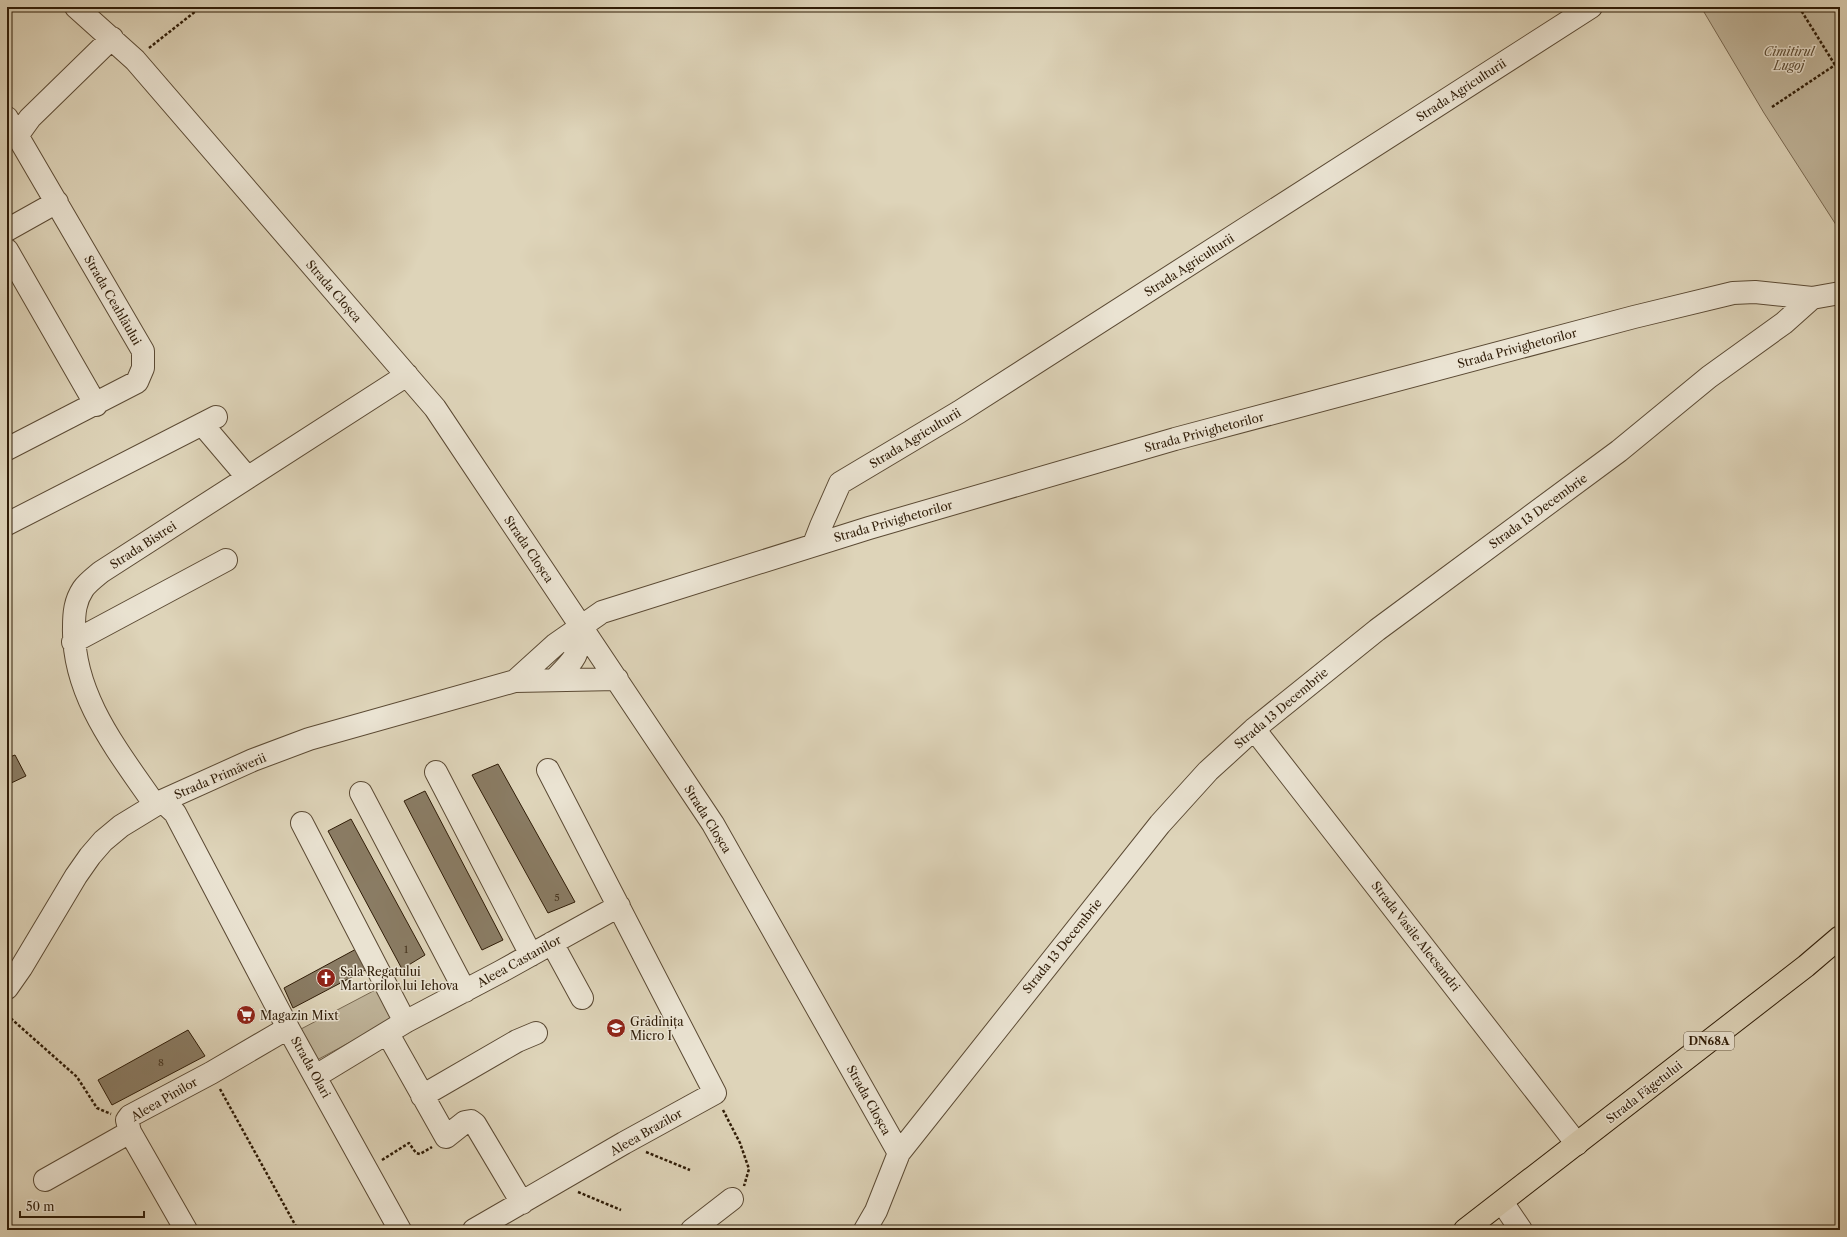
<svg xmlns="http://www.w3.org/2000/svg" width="1847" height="1237" viewBox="0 0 1847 1237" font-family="'Libre Caslon Text',serif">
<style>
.green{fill:#c0b59b;stroke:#786851}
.building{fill:#8a7c64;stroke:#2f1c07}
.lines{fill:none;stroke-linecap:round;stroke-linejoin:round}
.minor-casing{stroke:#5b4a34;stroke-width:24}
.major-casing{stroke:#2f1c07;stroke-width:24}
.path{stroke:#2f1c07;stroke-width:2.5;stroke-dasharray:3 2;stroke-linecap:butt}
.minor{stroke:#eae3d2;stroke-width:22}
.major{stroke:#ded4b9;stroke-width:22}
.labels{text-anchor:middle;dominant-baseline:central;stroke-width:3;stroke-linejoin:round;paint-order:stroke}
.number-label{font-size:10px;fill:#46341e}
.shield{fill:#eae3d2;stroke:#675844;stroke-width:1}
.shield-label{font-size:11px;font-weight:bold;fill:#2f1c07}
.park-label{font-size:12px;font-style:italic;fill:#5a4a33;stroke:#eae3d2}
.street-label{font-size:12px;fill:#2f1c07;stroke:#eae3d2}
.poi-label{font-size:12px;fill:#2f1c07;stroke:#eae3d2;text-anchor:start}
</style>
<rect width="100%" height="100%" fill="#ded4b9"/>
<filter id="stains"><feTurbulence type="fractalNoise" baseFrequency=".005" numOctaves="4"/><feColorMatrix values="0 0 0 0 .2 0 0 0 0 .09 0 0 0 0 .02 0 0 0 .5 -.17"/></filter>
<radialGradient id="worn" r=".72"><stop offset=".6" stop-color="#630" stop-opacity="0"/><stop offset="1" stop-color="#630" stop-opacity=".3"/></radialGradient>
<!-- green -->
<path class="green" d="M1701,7H1840V231L1764,113Z
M379,988L395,1018L317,1060L301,1029Z"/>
<!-- building -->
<path class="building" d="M15,755L26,776L7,785V758Z
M498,764L575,902L548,913L472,775Z
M425,791L503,940L482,950L404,801Z
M351,819L425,955L402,969L328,831Z
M358,948L369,968L293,1008L284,988Z
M188,1030L205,1056L112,1105L98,1080Z"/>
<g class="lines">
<!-- minor casing -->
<g class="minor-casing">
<path id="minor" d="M76,7L135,60L435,408L713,824L899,1153
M7,118L143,351V368L137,382L7,449
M17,136L30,118L112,38
M7,230L57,202
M7,250L96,405
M202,424L247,477
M7,524L216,417
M814,544L821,526L840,483L959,412L1591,7
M73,642L226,560
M555,679C576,658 578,657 581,628
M515,681L556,644L602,612L869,528L1175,439L1634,317L1733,293L1755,292L1812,298L1840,293
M1254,729L1577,1144
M436,772L531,955
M361,793L465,991
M162,801L175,813L288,1028L400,1230
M155,805C118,751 72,695 74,627C74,613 75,601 83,589C87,583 95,577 101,572L407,375
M302,823L405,1022
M552,943L582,998
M7,988L21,968L76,876L90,856L103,841L121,826L162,801L253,760L309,739L515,681L617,679
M388,1034L446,1137L465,1122L471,1121L475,1124L522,1203
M316,1076L405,1022L500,972L619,906
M422,1096L517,1041L536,1033
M45,1180L130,1132
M1502,1202L1521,1230
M186,1230L130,1132L127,1120L130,1116L211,1073L288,1028
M474,1230L624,1143L715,1093L548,770
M692,1230L732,1199
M865,1230L876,1211L899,1153L1160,824L1208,771L1254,729L1377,630L1619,451L1709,377L1784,323L1812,298"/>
</g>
<!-- major casing -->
<g class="major-casing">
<path id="major" d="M1465,1230L1806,966L1840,937"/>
</g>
<!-- path -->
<path class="path" d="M1799,7L1840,73
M149,48L201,7
M1772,107L1835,65
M7,1015L77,1077L97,1108L111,1114
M220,1089L298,1230
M723,1110L740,1143L749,1169L744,1186
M646,1152L690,1170
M382,1160L409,1143L416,1153L420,1154L432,1147
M578,1192L621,1210"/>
<!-- minor -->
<use href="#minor" class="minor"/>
<!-- major -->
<use href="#major" class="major"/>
</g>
<!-- icons -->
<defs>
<g id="church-disc" transform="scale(1)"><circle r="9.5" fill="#8f2418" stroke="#eae3d2"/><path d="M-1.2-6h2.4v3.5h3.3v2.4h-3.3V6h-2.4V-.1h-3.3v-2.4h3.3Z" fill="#fff"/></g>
<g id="supermarket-disc" transform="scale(1)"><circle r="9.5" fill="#8f2418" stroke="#eae3d2"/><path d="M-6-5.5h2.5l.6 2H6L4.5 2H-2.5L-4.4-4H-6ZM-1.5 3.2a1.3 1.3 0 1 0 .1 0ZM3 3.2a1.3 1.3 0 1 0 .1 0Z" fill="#fff"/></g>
<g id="school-disc" transform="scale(1)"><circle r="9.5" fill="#8f2418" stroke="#eae3d2"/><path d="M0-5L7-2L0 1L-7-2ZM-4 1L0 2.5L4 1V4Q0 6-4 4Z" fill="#fff"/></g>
</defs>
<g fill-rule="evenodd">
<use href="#church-disc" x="326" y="978"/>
<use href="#supermarket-disc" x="246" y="1015"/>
<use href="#school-disc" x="616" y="1028"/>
</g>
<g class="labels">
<!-- number labels -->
<g class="number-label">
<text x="557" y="897">5</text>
<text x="406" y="949">1</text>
<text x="161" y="1062">8</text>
</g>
<!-- shield labels -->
<rect class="shield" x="1684" y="1032" width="50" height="18" rx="3"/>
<g class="shield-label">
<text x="1709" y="1041">DN68A</text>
</g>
<!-- park labels -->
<g class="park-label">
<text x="1789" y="51">Cimitirul<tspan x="1789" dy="14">Lugoj</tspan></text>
</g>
<!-- street labels -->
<g class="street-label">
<text transform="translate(1461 90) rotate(-33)">Strada Agriculturii</text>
<text transform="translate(1189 265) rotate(-33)">Strada Agriculturii</text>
<text transform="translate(334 291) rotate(49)">Strada Cloșca</text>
<text transform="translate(113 300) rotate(60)">Strada Ceahlăului</text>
<text transform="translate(1517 348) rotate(-15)">Strada Privighetorilor</text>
<text transform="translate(1204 432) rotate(-15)">Strada Privighetorilor</text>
<text transform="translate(915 438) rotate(-31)">Strada Agriculturii</text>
<text transform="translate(1538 511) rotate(-36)">Strada 13 Decembrie</text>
<text transform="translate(893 521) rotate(-16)">Strada Privighetorilor</text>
<text transform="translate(143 545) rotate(-33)">Strada Bistrei</text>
<text transform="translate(529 549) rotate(56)">Strada Cloșca</text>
<text transform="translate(1281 708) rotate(-40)">Strada 13 Decembrie</text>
<text transform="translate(220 776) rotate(-23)">Strada Primăverii</text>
<text transform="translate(708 819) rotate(58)">Strada Cloșca</text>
<text transform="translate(1416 936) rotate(52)">Strada Vasile Alecsandri</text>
<text transform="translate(1062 946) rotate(-51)">Strada 13 Decembrie</text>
<text transform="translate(519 961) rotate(-29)">Aleea Castanilor</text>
<text transform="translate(311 1067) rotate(61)">Strada Olari</text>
<text transform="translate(1644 1092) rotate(-38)">Strada Făgetului</text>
<text transform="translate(164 1099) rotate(-30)">Aleea Pinilor</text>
<text transform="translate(869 1100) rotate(61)">Strada Cloșca</text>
<text transform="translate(646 1132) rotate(-30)">Aleea Brazilor</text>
</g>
<!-- poi labels -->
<g class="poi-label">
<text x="340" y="971">Sala Regatului<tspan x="340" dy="14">Martorilor lui Iehova</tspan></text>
<text x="260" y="1015">Magazin Mixt</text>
<text x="630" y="1021">Grădinița<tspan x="630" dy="14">Micro I</tspan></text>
</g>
</g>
<!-- margin -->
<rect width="1847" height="1237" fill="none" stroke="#ded4b9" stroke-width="24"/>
<rect x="8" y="8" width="1831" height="1221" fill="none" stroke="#2f1c07" stroke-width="2"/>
<rect x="12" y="12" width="1823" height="1213" fill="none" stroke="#2f1c07"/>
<!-- scale -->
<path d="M20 1211v6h124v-6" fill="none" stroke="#2f1c07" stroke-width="2"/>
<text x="26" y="1211" font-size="12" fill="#2f1c07" stroke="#eae3d2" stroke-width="3" paint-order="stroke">50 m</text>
<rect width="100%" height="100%" filter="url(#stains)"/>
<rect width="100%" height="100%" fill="url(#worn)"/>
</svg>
